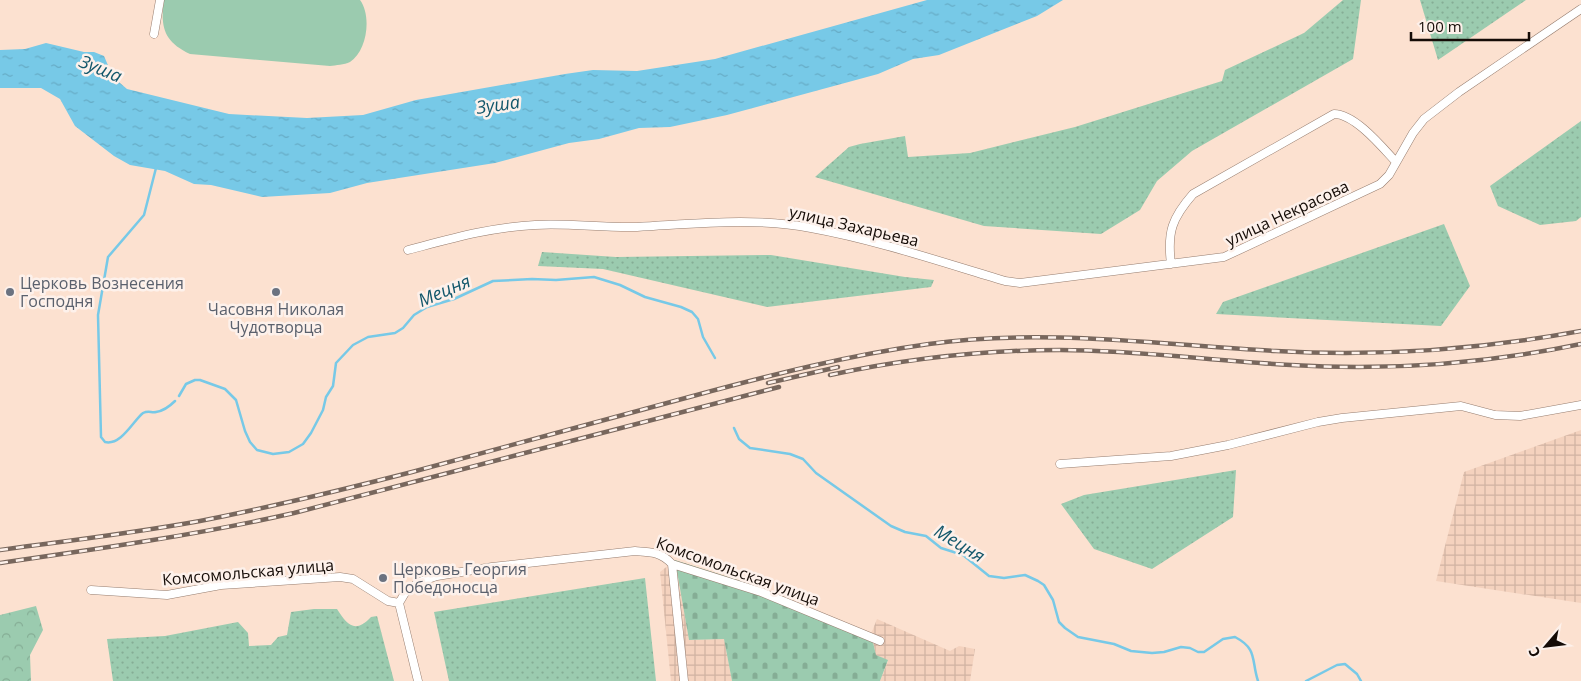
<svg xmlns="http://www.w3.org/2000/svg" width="1581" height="681" viewBox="0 0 1581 681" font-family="'Open Sans',sans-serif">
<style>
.industrial{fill:url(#industrial-grid)}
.green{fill:#9bcbaf}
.forest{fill:url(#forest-crowns)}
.cemetery{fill:url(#cemetery-stones)}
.garden{fill:url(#garden-dots)}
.water{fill:url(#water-ripples)}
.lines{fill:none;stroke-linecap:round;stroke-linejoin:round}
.stream{stroke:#77c9e7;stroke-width:2.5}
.street-casing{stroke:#967d6f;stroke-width:9}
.street{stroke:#fff;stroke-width:8}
.rail-casing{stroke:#78675d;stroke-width:4.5}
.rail{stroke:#fdf1eb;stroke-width:2.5;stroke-dasharray:8;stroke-linecap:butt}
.worship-dot{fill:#6b7280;stroke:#fdf1eb;stroke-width:2}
.labels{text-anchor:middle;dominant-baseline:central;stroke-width:5;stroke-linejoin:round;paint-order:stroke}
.street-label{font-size:16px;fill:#150c07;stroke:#fdf1eb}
.worship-label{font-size:16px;fill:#5b616d;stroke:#fdf1eb;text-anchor:start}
.water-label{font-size:18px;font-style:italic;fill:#13576b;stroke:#fdf1eb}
</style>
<defs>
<pattern id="industrial-grid" width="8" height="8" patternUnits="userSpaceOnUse" patternTransform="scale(1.25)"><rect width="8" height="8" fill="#f4d2be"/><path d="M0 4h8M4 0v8" fill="none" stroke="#d0b3a2"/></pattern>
<pattern id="forest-crowns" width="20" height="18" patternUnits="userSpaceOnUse" patternTransform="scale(1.25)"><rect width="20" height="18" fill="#9bcbaf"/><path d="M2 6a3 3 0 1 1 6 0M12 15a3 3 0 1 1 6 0" fill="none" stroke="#85ad95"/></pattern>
<pattern id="cemetery-stones" width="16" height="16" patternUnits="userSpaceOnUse" patternTransform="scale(1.25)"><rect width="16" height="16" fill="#9bcbaf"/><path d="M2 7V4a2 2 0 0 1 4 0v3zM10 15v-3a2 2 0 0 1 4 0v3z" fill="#85ad95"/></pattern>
<pattern id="garden-dots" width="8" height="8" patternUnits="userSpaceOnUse" patternTransform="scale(1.25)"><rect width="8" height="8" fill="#9bcbaf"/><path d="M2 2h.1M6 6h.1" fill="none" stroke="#85ad95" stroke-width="1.8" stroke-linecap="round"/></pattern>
<pattern id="water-ripples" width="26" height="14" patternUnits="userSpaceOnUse" patternTransform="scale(1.25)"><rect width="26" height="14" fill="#77c9e7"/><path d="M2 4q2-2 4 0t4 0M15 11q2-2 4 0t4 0" fill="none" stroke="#66abc5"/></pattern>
</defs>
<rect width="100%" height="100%" fill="#fce1d0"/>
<!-- industrial -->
<path class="industrial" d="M1581,430V603L1436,581L1464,472Z
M675,560L689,640L724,639L732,681H671L660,572Z
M877,619L950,651L959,646L975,649L970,681H880L888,661L876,655L871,634Z"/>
<!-- green -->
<path class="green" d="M164,0H360C372,16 367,51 350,62C344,65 336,65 330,66L190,54C164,42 160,27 164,0Z"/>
<!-- forest -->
<path class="forest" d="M36,606L43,630L30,655L31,681H0V615Z"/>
<!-- cemetery -->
<path class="cemetery" d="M675,560L760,587L871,634L876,655L888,660L880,681H732L724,639L689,640Z"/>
<!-- garden -->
<path class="garden" d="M1343,0H1361L1353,59L1192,151L1157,181L1140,210L1101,234L984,226L815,177L849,147L860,144L905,136L908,157L970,153L1075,127L1222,81L1225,70L1304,33Z
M1420,0H1526L1438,60Z
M1581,121V217L1576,221L1540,225L1498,206L1490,186Z
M1444,224L1470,286L1441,326L1216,314L1223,302Z
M542,252L616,257L771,255L905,277L934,280L931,287L767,307L603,269L538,266Z
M1236,470L1233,517L1152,569L1094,549L1061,504L1084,495Z
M645,578L656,681H449L434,612Z
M314,609H337C347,625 355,634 371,617L377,616L394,681H113L107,639L165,636L238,622L248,633L249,646L271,645L278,637L287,635L291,612Z"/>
<!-- water -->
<path class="water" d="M927,0H1063L1037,16L939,55L913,59L878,74L727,115L670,127L639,128L599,139L569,143L495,163L367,183L330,193L262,197L211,185L194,184L165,171L130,165L114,156L75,126L60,99L41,88H0V50L25,49L46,43L84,52H94L104,56L113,77L127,89L229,114L307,118L363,115L416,100L565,74L593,70L637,71L715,59Z"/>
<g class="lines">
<!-- stream -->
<path class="stream" d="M156,168L144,215L108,257L98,315L101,437L105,442C121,446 133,421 143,413C149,410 151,413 156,412C163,411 171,405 175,401
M179,396L186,384L195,380H200L225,389L236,400L245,431L250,442L257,450L273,454L289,452L303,444L311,433L323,410L326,397L333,386L336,363L353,345L368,337L395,333L403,328L414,315L427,307L454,299L493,281L532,279L556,280L594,277L620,285L645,297L681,307L692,312L698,319L703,337L715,358
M734,428L739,439L750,448L790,454L803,459L816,473L891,526L905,532L926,536L941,548L963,555L989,576L1004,578L1025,575L1038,581L1044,585L1053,600L1059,622L1065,628L1078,637L1114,644L1131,651L1152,653L1164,652L1181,647L1190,648L1198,652H1204L1223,639L1235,637C1258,649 1251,660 1258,681
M1306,681L1337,665L1345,664L1357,674L1361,681"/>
<!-- street casing -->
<g class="street-casing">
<path id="street" d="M154,34L160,0
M408,250C450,239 491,227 535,225C569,223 603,228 637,227C695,224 754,217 811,228C877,240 941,262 1005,281L1020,283L1224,257L1380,184L1389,175L1413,133L1424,119L1459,92L1581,9
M1171,264C1167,232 1172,218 1193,194L1334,114C1355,114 1382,147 1396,162
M1060,464L1171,456L1228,445L1318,422L1342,418L1461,406L1495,415L1520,416L1581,405
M672,564L684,681
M91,590L167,595L221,585L340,577L353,579L388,601L399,603
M399,603L405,593L419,582L437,576L492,567L635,551C651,552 661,552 672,564L761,592L880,641
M399,603L418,681"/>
</g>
<!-- street -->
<use href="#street" class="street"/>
<!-- rail casing -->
<g class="rail-casing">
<path id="rail" d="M830,375C905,359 983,350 1060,350C1137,350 1214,361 1291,365C1388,371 1485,364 1581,344
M768,383L838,367
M0,550C67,541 134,533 200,521C271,507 342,490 412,472C506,447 599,421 693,396C771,375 849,355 929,344C1045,328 1160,345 1276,351C1381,357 1478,350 1581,331
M0,563C98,549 197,535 294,513L779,387"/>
</g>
<!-- rail -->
<use href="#rail" class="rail"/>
</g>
<!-- markers -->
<g class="worship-dot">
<circle cx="10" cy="292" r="5"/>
<circle cx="276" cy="292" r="5"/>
<circle cx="383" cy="578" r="5"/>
</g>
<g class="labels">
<!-- street labels -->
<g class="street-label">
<text transform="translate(1287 213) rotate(-25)">улица Некрасова</text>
<text transform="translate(854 226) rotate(13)">улица Захарьева</text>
<text transform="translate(738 571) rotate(20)">Комсомольская улица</text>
<text transform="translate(248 572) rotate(-5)">Комсомольская улица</text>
</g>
<!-- worship labels -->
<g class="worship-label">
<text x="20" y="283">Церковь Вознесения<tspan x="20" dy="18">Господня</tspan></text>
<text x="276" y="309" text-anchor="middle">Часовня Николая<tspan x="276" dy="18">Чудотворца</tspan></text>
<text x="393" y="569">Церковь Георгия<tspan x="393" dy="18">Победоносца</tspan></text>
</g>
<!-- water labels -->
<g class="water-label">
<text transform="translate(101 68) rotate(22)">Зуша</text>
<text transform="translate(498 104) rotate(-8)">Зуша</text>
<text transform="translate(444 290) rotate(-23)">Мецня</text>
<text transform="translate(960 543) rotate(31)">Мецня</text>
</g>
</g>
<!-- north arrow -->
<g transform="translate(1546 646) rotate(242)" stroke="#fdf1eb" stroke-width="4" paint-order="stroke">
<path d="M0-4L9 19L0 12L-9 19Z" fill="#150c07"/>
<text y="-8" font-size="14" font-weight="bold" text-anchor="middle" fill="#150c07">С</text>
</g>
<!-- scale -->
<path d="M1411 32v8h118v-8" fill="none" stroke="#150c07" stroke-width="2.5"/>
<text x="1418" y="32" font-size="15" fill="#150c07" stroke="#fdf1eb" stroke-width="4" paint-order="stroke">100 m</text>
</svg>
